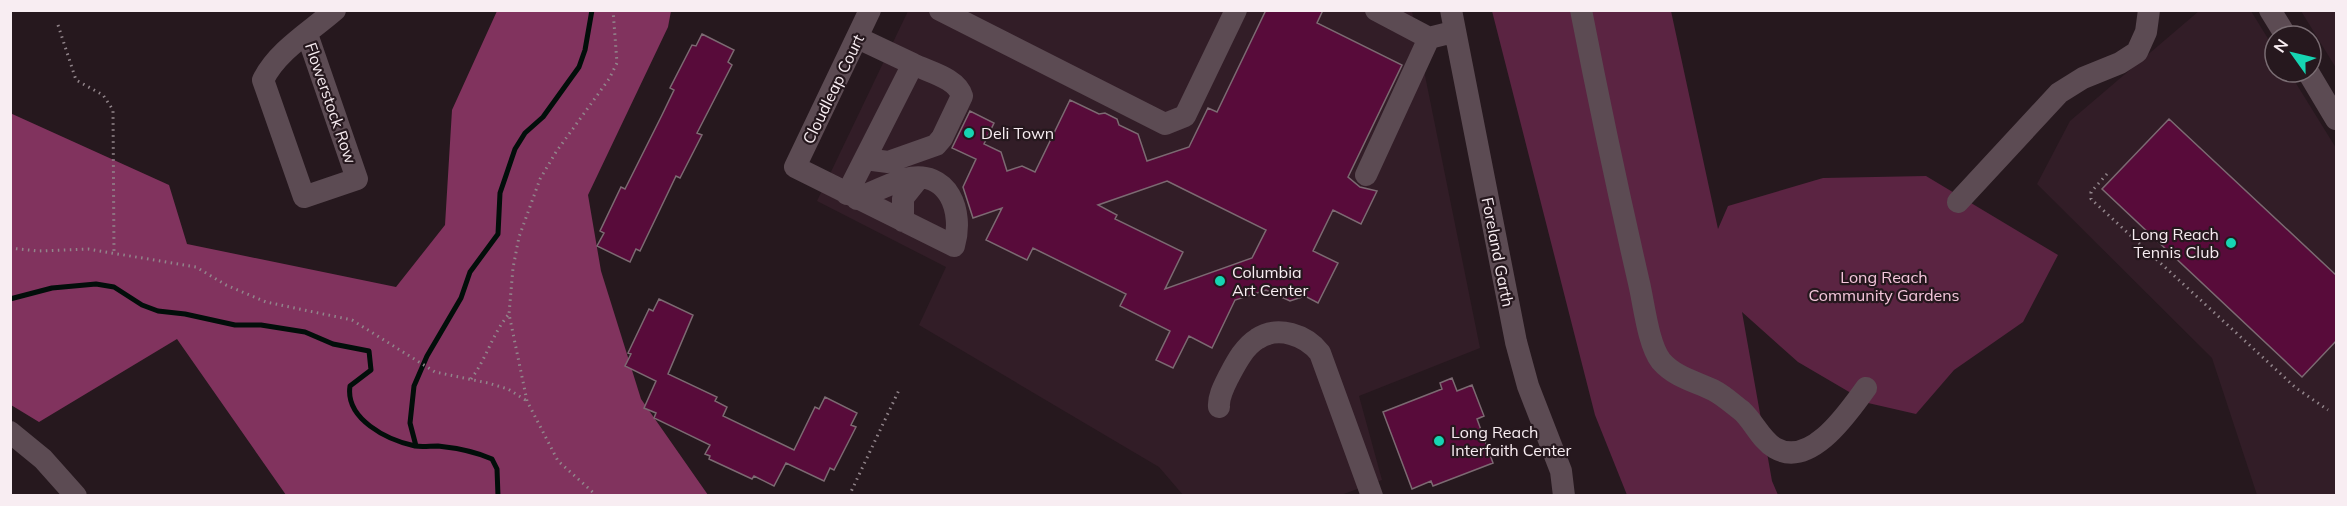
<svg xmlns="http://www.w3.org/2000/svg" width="2347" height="506" viewBox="0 0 2347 506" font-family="Mulish,sans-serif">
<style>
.built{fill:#321d27}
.green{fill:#5b2442}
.forest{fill:#81335e}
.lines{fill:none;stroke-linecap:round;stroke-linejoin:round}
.stream{stroke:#020e0a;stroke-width:5}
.building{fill:#580b3a;stroke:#7c6a72;stroke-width:1.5;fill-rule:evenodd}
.path{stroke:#92858b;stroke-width:3;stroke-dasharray:1.5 4.5;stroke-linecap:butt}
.minor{stroke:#5c4b53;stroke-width:22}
.poi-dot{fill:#16d5b3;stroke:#26181e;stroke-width:2}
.labels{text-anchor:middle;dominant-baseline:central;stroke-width:4.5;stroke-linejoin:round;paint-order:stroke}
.street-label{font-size:16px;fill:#f8edf2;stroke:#26181e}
.poi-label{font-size:16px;fill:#f8edf2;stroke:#26181e;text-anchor:start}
.park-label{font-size:16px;fill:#f5c7dc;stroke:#26181e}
</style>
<rect width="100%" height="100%" fill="#26181e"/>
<!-- built -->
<path class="built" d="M908,11H1412L1480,348L1359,396L1382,480L1341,495H1183L1159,467L919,325L946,267L817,201Z
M2199,11H2251L2275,50V72H2289L2336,148V495H2257L2212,358L2037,184L2070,121Z
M2301,11H2336V68Z"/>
<!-- green -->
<path class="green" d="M1492,11H1671L1718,229L1728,206L1823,178L1926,176L2058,255L2023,322L1954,370L1916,414L1868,403L1798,362L1742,312L1772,481L1778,495H1627L1595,415Z"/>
<!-- forest -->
<path class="forest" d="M497,11H671L668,27L588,195L601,271L641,399L708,495H286L177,339L39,422L11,405L10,113L169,185L187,244L396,287L445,225L452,110Z"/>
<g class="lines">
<!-- stream -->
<path class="stream" d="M10,299L52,288L96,284L114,287L142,305L158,311L185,314L235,325H261L305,332L333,344L369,351L371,370L350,386C345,419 387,440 415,446C422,447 430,446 438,446C457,448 474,451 492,459L497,469L498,496
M416,446L410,423L414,386L427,356L461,298L470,272L498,234L500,193L515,149L525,133L543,117L579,67L585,50L592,10"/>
</g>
<!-- building -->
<path class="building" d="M1266,10H1323L1317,23L1402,65L1348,177L1360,187L1377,191L1361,224L1333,210L1313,251L1338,263L1318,303L1305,296L1290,301L1266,290L1235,300L1212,348L1189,336L1173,368L1156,360L1170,331L1120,306L1126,294L1033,248L1027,260L986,240L1002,208L973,218L963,187L976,159L952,148L970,111L994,123L984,144L1001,152L1007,171L1022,166L1035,172L1070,100L1099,114L1105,113L1117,119L1119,125L1138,134L1147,161L1189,147L1208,108L1217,112ZM1167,181L1266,230L1252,258L1165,289L1183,252L1115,219L1117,215L1098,205Z
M702,34L734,50L728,62L732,65L697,133L702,135L680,178L676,176L640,251L636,249L630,262L597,246L604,233L600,231L621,187L625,189L662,115L674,90L670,88L692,45L696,46Z
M2169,119L2337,276V340L2302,377L2102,189Z
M659,299L693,315L668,374L717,397L715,401L727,407L723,416L794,450L815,407L819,409L825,397L857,413L851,425L856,427L834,470L830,468L824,481L786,463L774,486L754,476L752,479L709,459L710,456L705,454L710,445L654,418L656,413L644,408L656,381L625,366L631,354L628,353L649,309L653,311Z
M1452,378L1457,391L1472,385L1484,416L1477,419L1493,463L1433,486L1431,481L1412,489L1383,412L1442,389L1440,383Z"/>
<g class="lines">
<!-- path -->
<path class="path" d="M58,25L76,80L103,95L113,110L114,253
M2107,174L2091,192V199L2296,388L2328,410
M10,248L38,251L88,249L196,267L226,285L266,302L352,320L435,372L488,383L508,389L527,401
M471,379C487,358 492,334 509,314
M597,496L558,461L527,401L509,314L513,268L519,237L540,179L556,152L609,79L617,63L613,10
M849,496L899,390"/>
<!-- minor -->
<path class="minor" d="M940,10L1165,124L1185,116L1236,10
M1376,10L1429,38L1445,34
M1451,10L1516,342L1528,386L1561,471L1564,496
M1581,10C1599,102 1618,192 1639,283C1644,304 1648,344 1661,361C1675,377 1694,381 1713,390C1723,395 1733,404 1742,411C1754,422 1761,440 1775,448C1811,469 1849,411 1866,388
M2270,10L2286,36
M307,34L357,179L304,197L263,80C277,51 311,31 335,10
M2308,72L2336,119
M865,159L888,162L936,145L942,138L962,96C957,78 929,72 913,64
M1366,175L1429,38
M847,194L913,64L858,38
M857,199C873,192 889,184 905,179C949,168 964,212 954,246L795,167L870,10
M1958,202L2059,93L2083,78L2120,63L2137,52L2146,32L2149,10
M903,221V198L919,178
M1219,407C1218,397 1224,386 1229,376C1236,363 1244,347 1257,339C1278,325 1306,335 1320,353L1372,496
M10,432L43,459L76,496"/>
</g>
<!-- markers -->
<g class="poi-dot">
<circle cx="969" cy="133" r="6"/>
<circle cx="2231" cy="243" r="6"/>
<circle cx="1220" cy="281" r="6"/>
<circle cx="1439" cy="441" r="6"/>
</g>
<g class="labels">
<!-- street labels -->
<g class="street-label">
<text transform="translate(833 89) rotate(-64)">Cloudleap Court</text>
<text transform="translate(331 103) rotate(71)">Flowerstock Row</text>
<text transform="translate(1498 252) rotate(79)">Foreland Garth</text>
</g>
<!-- poi labels -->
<g class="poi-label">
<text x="981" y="133">Deli Town</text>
<text x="2219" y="234" text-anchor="end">Long Reach<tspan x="2219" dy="18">Tennis Club</tspan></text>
<text x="1232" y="272">Columbia<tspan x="1232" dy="18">Art Center</tspan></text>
<text x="1451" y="432">Long Reach<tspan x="1451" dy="18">Interfaith Center</tspan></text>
</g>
<!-- park labels -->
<g class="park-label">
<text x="1884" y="277">Long Reach<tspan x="1884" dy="18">Community Gardens</tspan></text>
</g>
</g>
<!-- border -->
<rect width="2347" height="506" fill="none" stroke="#f8edf2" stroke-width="24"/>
<!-- north arrow -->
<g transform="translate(2293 54) rotate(304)"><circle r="28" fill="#26181e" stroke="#7a6d73" stroke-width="1.5"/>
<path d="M0-4.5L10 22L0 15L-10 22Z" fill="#16d5b3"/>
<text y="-9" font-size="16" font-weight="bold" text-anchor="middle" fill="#f8edf2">N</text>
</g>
</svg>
